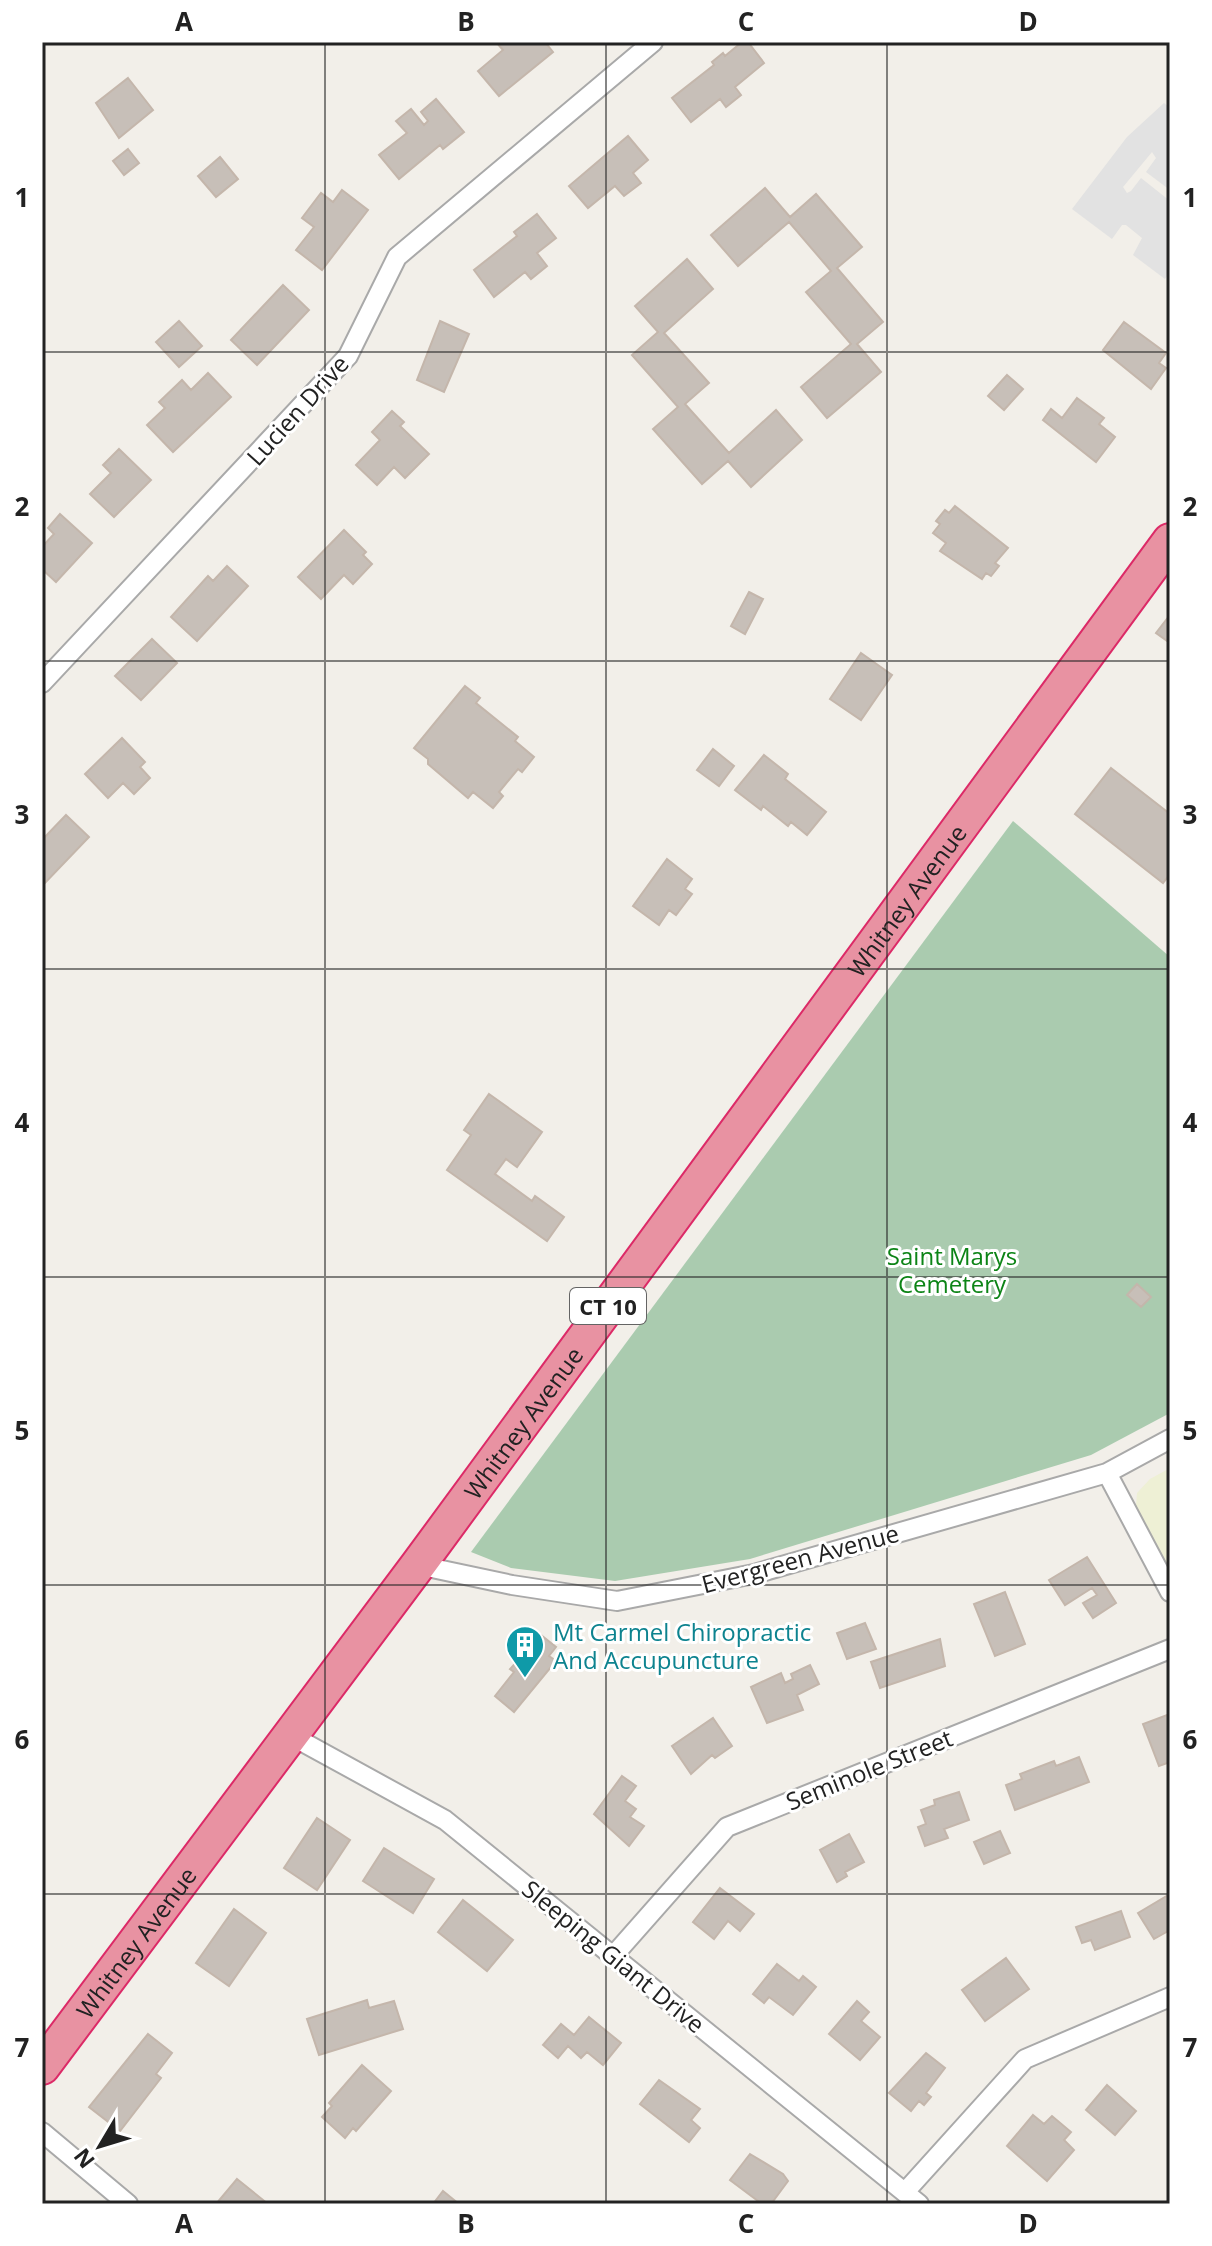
<svg xmlns="http://www.w3.org/2000/svg" width="1212" height="2246" viewBox="0 0 1212 2246" font-family="'Open Sans',sans-serif">
<style>
.farmland{fill:#eef0d5}
.cemetery{fill:#aacbaf}
.parking{fill:#e2e2e2}
.building{fill:#c7bfb8;stroke:#c4b6ab;stroke-width:2}
.lines{fill:none;stroke-linecap:round;stroke-linejoin:round}
.street-casing{stroke:#a9a9a9;stroke-width:22}
.highway-casing{stroke:#dc2a67;stroke-width:38}
.street{stroke:#fff;stroke-width:18}
.highway{stroke:#e892a2;stroke-width:34}
.grid{fill:none;stroke:#222;stroke-width:2;stroke-opacity:0.55}
.labels{text-anchor:middle;dominant-baseline:central;stroke-width:6;stroke-linejoin:round;paint-order:stroke}
.shield{fill:#fff;stroke:#646464;stroke-width:2}
.shield-label{font-size:22px;font-weight:bold;fill:#222}
.street-label{font-size:24px;fill:#222;stroke:#fff}
.park-label{font-size:24px;fill:#0c8416;stroke:#fff}
.culture-label{font-size:24px;fill:#0d838f;stroke:#fff;text-anchor:start}
.neatline{fill:none;stroke:#222;stroke-width:3}
.grid-label{font-size:26px;text-anchor:middle;font-weight:bold;fill:#222}
</style>
<rect width="100%" height="100%" fill="#f2efe9"/>
<!-- farmland -->
<path class="farmland" d="M1170,1468V1570L1136,1506L1137,1493L1150,1479Z"/>
<!-- cemetery -->
<path class="cemetery" d="M1013,821L1170,957V1413L1091,1455L750,1559L615,1581L511,1568L471,1552Z"/>
<!-- parking -->
<path class="parking" d="M1164,103L1170,108V190L1146,172L1156,158L1152,152L1123,187L1127,193L1131,191L1141,178L1170,201V272L1165,279L1133,255L1142,238L1126,225H1122L1112,239L1072,209L1127,137Z"/>
<!-- building -->
<path class="building" d="M496,42H545L553,52L499,96L478,71L503,50Z
M742,42H748L764,63L735,87L741,95L726,107L720,99L691,122L672,98L714,65L712,62L723,53L725,56Z
M128,78L153,110L119,138L96,103Z
M436,99L464,132L443,149L440,145L399,179L379,155L407,133L396,121L411,109L424,125L428,121L421,112Z
M628,136L648,160L633,173L641,183L624,196L615,186L588,208L569,186Z
M128,149L139,163L124,175L113,161Z
M220,157L238,179L216,197L198,176Z
M765,188L790,217L816,194L862,247L837,268L883,322L857,344L881,372L827,418L801,387L851,344L806,292L831,271L789,222L738,266L711,235Z
M342,190L368,210L322,270L296,250L314,227L302,218L321,193L333,202Z
M537,214L556,238L537,253L547,266L531,279L525,272L494,297L474,270L517,236L514,232Z
M687,259L713,289L664,333L709,383L685,404L729,453L776,410L802,440L751,487L728,461L702,484L653,429L678,407L632,355L658,332L635,306Z
M283,285L309,310L257,365L231,340Z
M179,321L202,346L179,367L156,342Z
M440,321L469,334L444,392L417,380Z
M1124,322L1166,353L1159,363L1166,368L1151,389L1103,350Z
M208,373L231,397L173,452L147,425L165,408L159,402L182,380L191,390Z
M1007,375L1023,389L1004,410L988,396Z
M1077,398L1104,418L1099,424L1115,437L1096,462L1043,420L1051,409L1062,418Z
M392,411L404,422L400,426L429,454L405,478L394,467L377,485L356,465L380,440L372,432Z
M119,449L151,480L114,517L90,494L111,473L103,465Z
M955,506L1008,548L995,563L999,566L991,576L986,573L982,579L940,551L946,543L933,533L940,524L936,521L945,510L949,513Z
M60,514L92,543L56,582L42,569V547L54,534L48,528Z
M344,530L366,552L363,555L372,564L353,584L344,575L321,599L298,577Z
M227,566L248,586L197,641L171,617L208,576L213,581Z
M749,592L763,599L745,634L731,626Z
M1170,615V643L1156,633Z
M152,639L177,663L141,700L115,676Z
M861,653L892,675L861,720L830,699Z
M465,686L480,698L476,703L518,737L515,741L534,757L522,772L518,769L499,792L503,796L493,808L473,792L468,798L428,764V759L414,748Z
M122,738L145,762L140,767L150,778L134,794L123,783L108,798L85,774Z
M713,749L734,766L719,786L697,770Z
M764,755L788,774L785,779L826,812L807,835L791,822L788,826L763,806L761,810L735,790Z
M1111,768L1170,814V874L1163,883L1075,814Z
M66,815L89,837L42,886V840Z
M667,859L692,879L685,889L692,894L676,915L669,910L659,925L633,906Z
M489,1094L542,1132L517,1167L506,1159L495,1174L532,1201L535,1196L564,1217L547,1241L447,1170L471,1135L464,1130Z
M1137,1284L1151,1297L1141,1307L1127,1295Z
M1087,1557L1116,1603L1093,1618L1083,1603L1097,1595L1092,1588L1065,1605L1049,1580Z
M1005,1592L1025,1644L995,1656L974,1604Z
M865,1623L876,1649L847,1659L837,1633Z
M541,1635L556,1647L549,1656L556,1661L514,1712L495,1696L514,1672L510,1669Z
M940,1639L945,1666L880,1688L871,1662Z
M810,1665L819,1684L797,1695L803,1710L767,1723L751,1687L781,1673L785,1683L793,1679L791,1674Z
M1170,1714V1762L1159,1766L1143,1724Z
M713,1718L732,1746L715,1758L712,1755L691,1774L672,1746Z
M1079,1757L1089,1782L1015,1810L1006,1785L1022,1779L1020,1774L1054,1761L1056,1766Z
M622,1776L636,1786L625,1801L636,1809L630,1817L644,1826L629,1846L594,1814Z
M959,1792L969,1820L944,1829L948,1838L925,1846L918,1827L926,1824L921,1810L935,1805L934,1800Z
M317,1818L350,1840L317,1890L284,1868Z
M1000,1831L1010,1853L984,1864L974,1842Z
M849,1834L864,1862L845,1872L847,1876L837,1882L820,1850Z
M384,1848L434,1879L413,1913L363,1881Z
M720,1888L754,1914L740,1931L728,1921L714,1939L693,1922Z
M1170,1894V1930L1154,1939L1138,1913Z
M463,1900L513,1940L487,1971L438,1932Z
M234,1909L266,1933L229,1986L196,1963Z
M1121,1911L1130,1937L1095,1950L1091,1940L1082,1943L1076,1927Z
M1006,1958L1029,1989L985,2021L962,1990Z
M777,1964L799,1981L803,1976L816,1987L793,2015L769,1997L764,2003L753,1994Z
M367,2000L369,2008L394,2001L403,2029L319,2055L307,2019Z
M857,2001L869,2012L861,2021L880,2037L860,2060L829,2034Z
M589,2017L621,2043L603,2065L587,2052L581,2058L568,2046L558,2058L543,2045L561,2024L574,2035Z
M148,2034L172,2053L156,2074L161,2078L120,2131L89,2107Z
M926,2053L945,2068L926,2093L931,2097L924,2105L919,2101L911,2111L889,2093Z
M362,2065L391,2091L356,2131L353,2128L345,2138L322,2117L332,2106L329,2103Z
M659,2080L700,2109L691,2120L700,2128L689,2142L640,2104Z
M1107,2085L1136,2111L1115,2135L1086,2110Z
M1033,2115L1044,2124L1052,2116L1071,2132L1064,2140L1074,2150L1047,2181L1007,2146Z
M750,2154L783,2174L788,2181L771,2204H762L730,2180Z
M237,2179L268,2204H216Z
M443,2191L459,2204H433Z"/>
<g class="lines">
<!-- street casing -->
<g class="street-casing">
<path id="street" d="M42,683L348,356L397,257L653,42
M1107,1473L1170,1592
M418,1565L512,1585L617,1601L754,1574L1107,1473L1170,1439
M290,1735L445,1820L919,2204
M614,1955L727,1827L1170,1649
M42,2132L128,2204
M905,2192L1025,2059L1170,1997"/>
</g>
<!-- highway casing -->
<g class="highway-casing">
<g id="highway">
<path id="s1" d="M42,2067L418,1565L1170,541"/>
</g>
</g>
<!-- street -->
<use href="#street" class="street"/>
<!-- highway -->
<use href="#highway" class="highway"/>
</g>
<!-- grid -->
<path class="grid" d="M325,42V2204M606,42V2204M887,42V2204M42,352H1170M42,661H1170M42,969H1170M42,1277H1170M42,1585H1170M42,1894H1170"/>
<!-- icons -->
<defs>
<g id="building-pin" transform="scale(2)"><path d="M0 17L-7.5 6A9.5 9.5 0 1 1 7.5 6Z" fill="#0f9aa8" stroke="#fff"/><path d="M-4-6H4V6H1V3H-1V6H-4ZM-2.5-4.3h1.7v1.8h-1.7ZM.8-4.3h1.7v1.8H.8ZM-2.5-1h1.7V.8h-1.7ZM.8-1h1.7V.8H.8Z" fill="#fff"/></g>
</defs>
<g fill-rule="evenodd">
<use href="#building-pin" x="525" y="1645"/>
</g>
<g class="labels">
<!-- shield labels -->
<rect class="shield" x="570" y="1288" width="76" height="36" rx="6"/>
<g class="shield-label">
<text x="608" y="1306">CT 10</text>
</g>
<!-- street labels -->
<g class="street-label">
<text transform="translate(297 410) rotate(-48)">Lucien Drive</text>
<text stroke="none"><textPath href="#s1" startOffset="1452">Whitney Avenue</textPath></text>
<text stroke="none"><textPath href="#s1" startOffset="804">Whitney Avenue</textPath></text>
<text transform="translate(800 1558) rotate(-15)">Evergreen Avenue</text>
<text transform="translate(869 1769) rotate(-22)">Seminole Street</text>
<text stroke="none"><textPath href="#s1" startOffset="156">Whitney Avenue</textPath></text>
<text transform="translate(614 1956) rotate(39)">Sleeping Giant Drive</text>
</g>
<!-- park labels -->
<g class="park-label">
<text x="952" y="1255">Saint Marys<tspan x="952" dy="28">Cemetery</tspan></text>
</g>
<!-- culture labels -->
<g class="culture-label">
<text x="553" y="1631">Mt Carmel Chiropractic<tspan x="553" dy="28">And Accupuncture</tspan></text>
</g>
</g>
<!-- border -->
<rect width="1212" height="2246" fill="none" stroke="#ffffff" stroke-width="88"/>
<!-- north arrow -->
<g transform="translate(100 2146) rotate(232)" stroke="#ffffff" stroke-width="6" paint-order="stroke">
<path d="M0-6L14 30L0 20L-14 30Z" fill="#222222"/>
<text y="-12" font-size="22" font-weight="bold" text-anchor="middle" fill="#222222">N</text>
</g>
<rect x="44" y="44" width="1124" height="2158" class="neatline"/>
<g class="grid-label">
<text x="184" y="31">A</text>
<text x="466" y="31">B</text>
<text x="746" y="31">C</text>
<text x="1028" y="31">D</text>
<text x="22" y="207">1</text>
<text x="1190" y="207">1</text>
<text x="22" y="516">2</text>
<text x="1190" y="516">2</text>
<text x="22" y="824">3</text>
<text x="1190" y="824">3</text>
<text x="22" y="1132">4</text>
<text x="1190" y="1132">4</text>
<text x="22" y="1440">5</text>
<text x="1190" y="1440">5</text>
<text x="22" y="1749">6</text>
<text x="1190" y="1749">6</text>
<text x="22" y="2057">7</text>
<text x="1190" y="2057">7</text>
<text x="184" y="2233">A</text>
<text x="466" y="2233">B</text>
<text x="746" y="2233">C</text>
<text x="1028" y="2233">D</text>
</g>
</svg>
